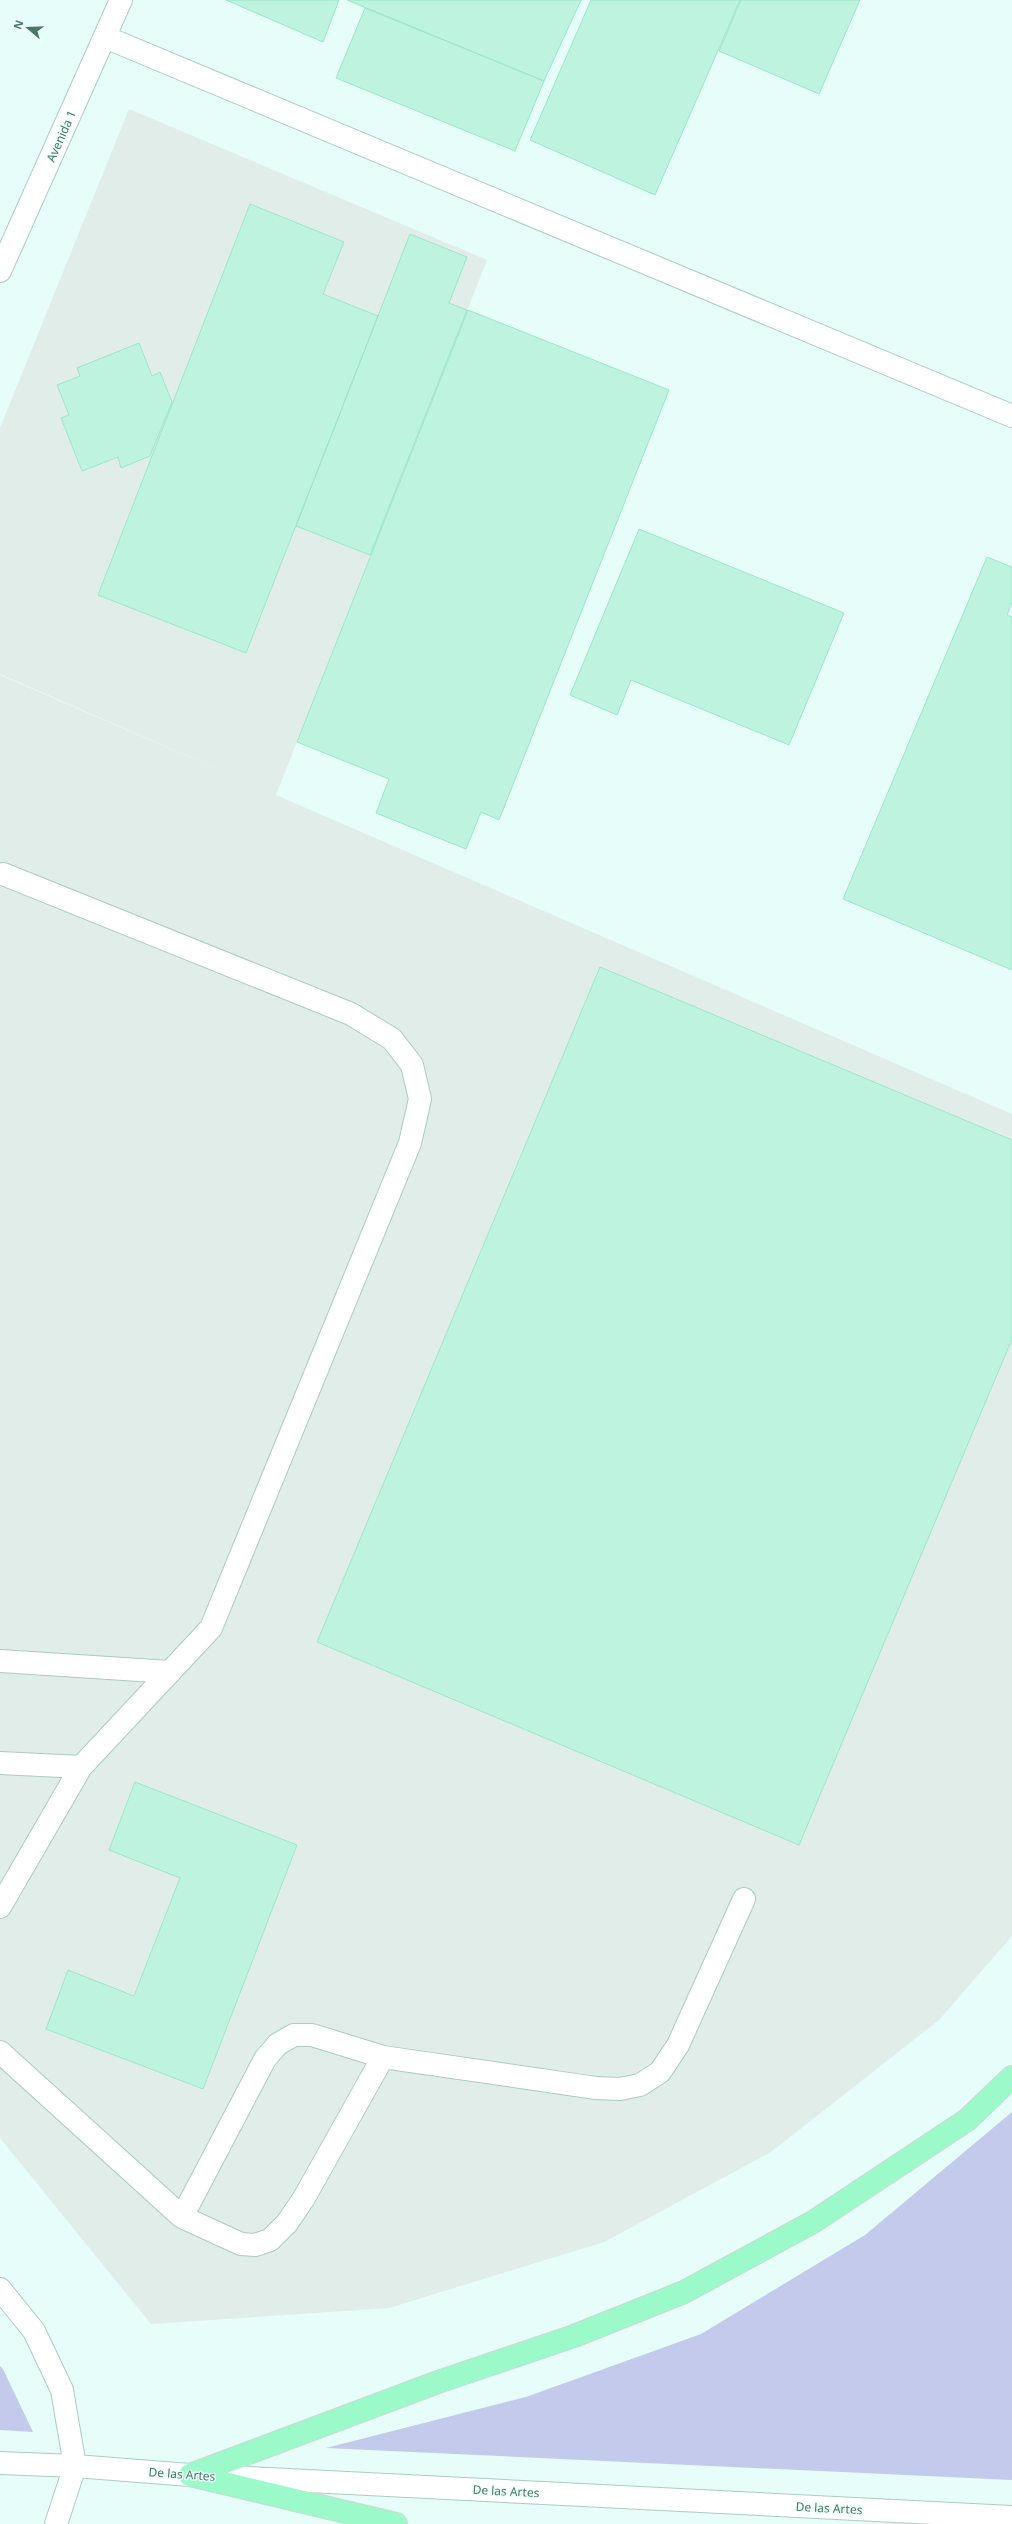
<svg xmlns="http://www.w3.org/2000/svg" width="1012" height="2524" viewBox="0 0 1012 2524" font-family="'Noto Sans',sans-serif">
<style>
.industrial{fill:#e0ede9}
.green{fill:#c4caeb}
.building{fill:#bdf3df;stroke:#9ce6ca}
.lines{fill:none;stroke-linecap:round;stroke-linejoin:round}
.minor-casing{stroke:#a9cdc1;stroke-width:24}
.highway-casing{stroke:#ccd9d4;stroke-width:24}
.minor{stroke:#fff;stroke-width:22}
.highway{stroke:#9bf9ca;stroke-width:22}
.labels{text-anchor:middle;dominant-baseline:central;stroke-width:3;stroke-linejoin:round;paint-order:stroke}
.street-label{font-size:12px;fill:#4a7765;stroke:#edfffc}
</style>
<rect width="100%" height="100%" fill="#e6fdf9"/>
<!-- industrial -->
<path class="industrial" d="M129,109L487,260L276,795L1012,1114V1936L939,2020L771,2152L604,2242L389,2308L151,2324L0,2138V675L272,793L0,674V428Z"/>
<!-- green -->
<path class="green" d="M1012,2112V2480L326,2448L526,2397L701,2334L865,2235Z
M0,2366L3,2369L33,2432L0,2430Z"/>
<!-- building -->
<path class="building" d="M226,0H339L323,42Z
M347,0H581L544,81Z
M591,0H740L655,195L530,140Z
M741,0H860L819,94L719,51Z
M365,8L544,81L515,151L336,78Z
M250,204L344,242L323,294L378,316L246,653L98,595Z
M410,234L467,257L449,303L467,310L370,555L296,526Z
M468,310L669,390L499,820L481,812L466,849L376,813L389,779L297,742Z
M139,343L152,376L160,372L172,402L150,456L121,468L118,457L82,471L61,418L69,415L57,385L80,376L77,368Z
M639,529L844,613L789,745L631,680L617,715L570,695Z
M987,557L1012,567V602L1007,615L1012,617V970L843,899Z
M600,967L1012,1140V1339L799,1845L317,1642Z
M135,1782L297,1845L203,2089L46,2029L68,1970L134,1996L180,1878L109,1850Z"/>
<g class="lines">
<!-- minor casing -->
<g class="minor-casing">
<path id="minor" d="M105,37L1012,416
M0,271L121,0
M0,1661L170,1672
M0,1763L81,1767
M0,1907L81,1767L211,1628L410,1143L420,1099L412,1065L392,1039L351,1014L3,874
M0,2052L182,2217L265,2059L278,2044L294,2035H312L383,2057L596,2088L620,2089L640,2085L660,2072L678,2045L744,1899
M182,2217L241,2244L255,2245L270,2240L287,2223L304,2198L383,2057
M0,2289L34,2331L62,2390L75,2466L56,2524
M0,2463L75,2466L190,2475L1012,2517"/>
</g>
<!-- highway casing -->
<g class="highway-casing">
<path id="highway" d="M190,2475L438,2382L574,2336L684,2292L813,2222L967,2120L1012,2077
M190,2475L396,2524"/>
</g>
<!-- minor -->
<use href="#minor" class="minor"/>
<!-- highway -->
<use href="#highway" class="highway"/>
</g>
<g class="labels">
<!-- street labels -->
<g class="street-label">
<text transform="translate(61 136) rotate(-66)">Avenida 1</text>
<text transform="translate(182 2474) rotate(4)">De las Artes</text>
<text transform="translate(506 2491) rotate(3)">De las Artes</text>
<text transform="translate(829 2508) rotate(3)">De las Artes</text>
</g>
</g>
<!-- north arrow -->
<g transform="translate(28 28) rotate(289)" stroke="#edfffc" stroke-width="3" paint-order="stroke">
<path d="M0-3L7 15L0 10L-7 15Z" fill="#4a7765"/>
<text y="-6" font-size="11" font-weight="bold" text-anchor="middle" fill="#4a7765">N</text>
</g>
</svg>
